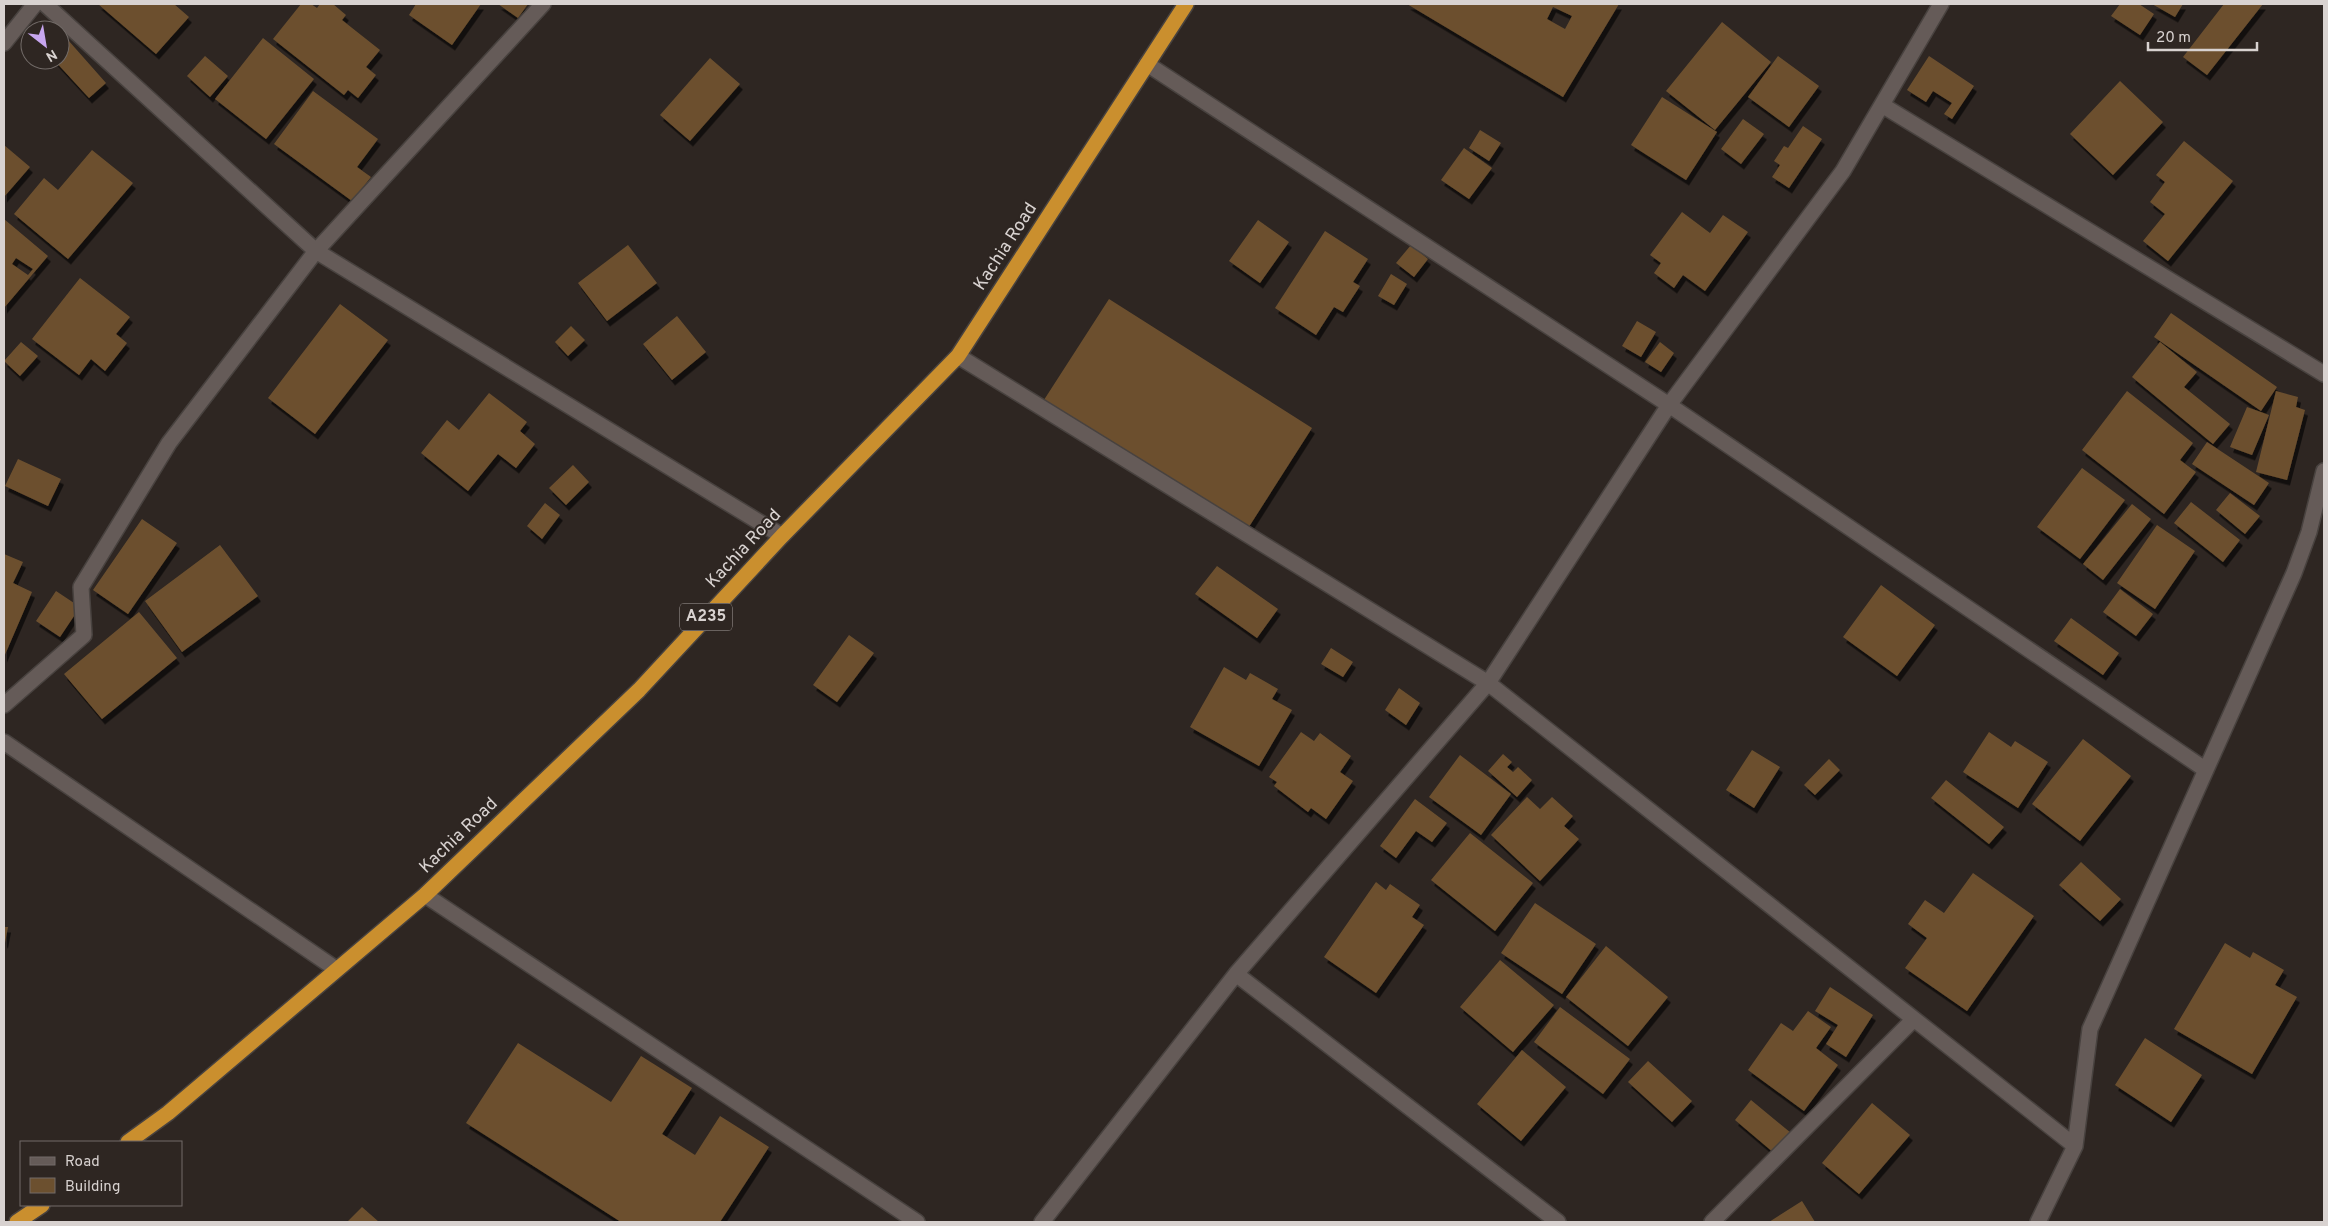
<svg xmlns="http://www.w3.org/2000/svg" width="2328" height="1226" viewBox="0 0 2328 1226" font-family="Overpass,sans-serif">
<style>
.building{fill:#6c502f;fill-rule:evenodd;filter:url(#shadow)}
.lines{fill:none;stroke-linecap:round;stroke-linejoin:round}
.street-casing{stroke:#48423f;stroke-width:18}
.highway-casing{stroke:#48423f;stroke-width:18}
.street{stroke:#655b58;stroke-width:15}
.highway{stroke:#ca8f2e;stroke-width:15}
.labels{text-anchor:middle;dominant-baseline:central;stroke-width:4;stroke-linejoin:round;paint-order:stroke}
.shield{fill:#2e2622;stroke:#a59e9c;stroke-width:1}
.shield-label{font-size:16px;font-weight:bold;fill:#d8d2d0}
.street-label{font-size:18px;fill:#d8d2d0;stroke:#2e2622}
</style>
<defs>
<filter id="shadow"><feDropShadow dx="3" dy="5.5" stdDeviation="0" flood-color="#0009"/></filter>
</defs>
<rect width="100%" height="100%" fill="#2e2622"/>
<!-- building -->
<path class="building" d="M98,4H174L189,17L156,54Z
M301,4H311L317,8L320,4H333L346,15L342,20L380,50L366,67L376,75L358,98L348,90L344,95L273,39Z
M416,4H481L452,45L409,15Z
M498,4H528L518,18Z
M1407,4H1619L1563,97ZM1553,7L1572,16L1565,29L1547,19Z
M2120,4H2139L2154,14L2140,35L2111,16Z
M2152,4H2183L2175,17Z
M2224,4H2263L2207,75L2183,57Z
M1722,22L1771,62L1715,130L1666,91Z
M263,38L314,79L266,139L215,99Z
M68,40L106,83L89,98L54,60H60V47Z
M205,56L228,76L210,97L187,76Z
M1778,56L1819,86L1789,127L1748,97Z
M1929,56L1974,86L1952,119L1944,114L1952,103L1933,91L1926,102L1907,90Z
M710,58L740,84L690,141L660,115Z
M2120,81L2163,122L2113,175L2070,134Z
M313,91L378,139L357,167L371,177L352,201L274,144Z
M1662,97L1717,132L1686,180L1631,145Z
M1743,119L1764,134L1741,164L1721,149Z
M1803,126L1822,139L1789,188L1772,177L1780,165L1774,161L1784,146L1788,148Z
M1480,130L1501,143L1489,161L1469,148Z
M2184,141L2233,181L2168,261L2143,241L2165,214L2150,202L2165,182L2156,175Z
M4,145L30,167L4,197Z
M1464,148L1492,168L1469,199L1441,180Z
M92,150L133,183L68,259L14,214L44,178L58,190Z
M1682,212L1710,233L1723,215L1748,232L1705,291L1683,275L1674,288L1654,273L1661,263L1650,255Z
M4,219L48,256L4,308ZM16,258L33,269L28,275L12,264Z
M1258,220L1289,242L1260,283L1229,261Z
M1325,231L1368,259L1353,282L1360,286L1343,312L1334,307L1316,335L1275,308Z
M628,245L657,283L607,321L578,283Z
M1411,245L1428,259L1414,277L1396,263Z
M1391,274L1407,284L1394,305L1378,296Z
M80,278L130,317L116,334L127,343L105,371L91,359L79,375L32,339Z
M1109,299L1312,428L1245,533L1042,403Z
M340,304L388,340L315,434L268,398Z
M2171,313L2277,387L2261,411L2154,337Z
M677,316L706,352L672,380L643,344Z
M1637,321L1656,332L1641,357L1622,346Z
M571,326L585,340L568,356L555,342Z
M21,342L38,356L20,376L4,361Z
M1660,342L1674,353L1661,372L1645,362Z
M2160,342L2197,372L2184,387L2230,424L2213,444L2132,377Z
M2127,391L2193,443L2180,460L2196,472L2164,514L2082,450Z
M2276,391L2298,397L2296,407L2305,410L2287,480L2256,472Z
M489,393L527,422L520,431L535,444L516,468L498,454L468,491L421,453L447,420L459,430Z
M2247,407L2269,415L2252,455L2230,447Z
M2207,442L2269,483L2254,505L2192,464Z
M18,459L61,479L48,506L5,486Z
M573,465L589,482L566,505L549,488Z
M2082,468L2125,500L2080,559L2037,527Z
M2230,493L2260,516L2245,534L2216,510Z
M2191,502L2240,540L2223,562L2174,523Z
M545,503L560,515L542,539L527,526Z
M2132,504L2151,519L2103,580L2083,564Z
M142,519L177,543L128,614L93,590Z
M2157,525L2195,551L2155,609L2117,583Z
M220,545L258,596L182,652L145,601Z
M4,554L23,562L13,583L32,592L4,657Z
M1217,566L1278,609L1257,638L1195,594Z
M1881,585L1935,625L1897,676L1843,637Z
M2120,589L2153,614L2136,636L2103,612Z
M56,591L80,607L60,637L36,621Z
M139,612L177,658L102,719L64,674Z
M2071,618L2119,653L2103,675L2054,641Z
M849,635L874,653L837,702L813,685Z
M1331,648L1353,662L1343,677L1321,664Z
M1224,667L1246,680L1250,673L1278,689L1272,699L1292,710L1259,766L1190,727Z
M1399,688L1420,703L1406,725L1385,710Z
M1301,732L1314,741L1320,733L1351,756L1340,772L1353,781L1326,819L1311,808L1308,812L1274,786L1277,782L1269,777Z
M1989,732L2011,747L2015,741L2048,762L2018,808L1963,772Z
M2083,739L2131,776L2080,841L2032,804Z
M1752,750L1780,767L1754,808L1726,790Z
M1503,754L1512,762L1507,767L1513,772L1518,767L1532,780L1517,797L1488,771Z
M1460,755L1511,794L1481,835L1429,797Z
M1829,759L1840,770L1815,795L1804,785Z
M1946,780L2004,827L1989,844L1931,798Z
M1527,797L1540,809L1552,797L1573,816L1564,826L1579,839L1540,881L1491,835Z
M1415,799L1447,823L1432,842L1416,831L1396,858L1380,846Z
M1470,833L1533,883L1495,931L1431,880Z
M2081,862L2121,899L2100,921L2059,885Z
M1973,873L2034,916L1967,1011L1905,968L1927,938L1908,924L1925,900L1944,913Z
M1376,882L1386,890L1390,884L1420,905L1412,917L1424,925L1376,993L1324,957Z
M1535,903L1596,944L1562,994L1501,953Z
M4,927H8L5,943L4,942Z
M2225,943L2250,958L2253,952L2284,970L2275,985L2297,997L2252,1074L2174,1029Z
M1606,946L1668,997L1628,1046L1566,997Z
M1500,960L1554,1005L1513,1052L1460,1007Z
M1830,987L1873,1015L1846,1057L1826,1044L1838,1025L1815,1011Z
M1560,1007L1630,1059L1603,1094L1534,1042Z
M1808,1011L1831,1027L1816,1048L1838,1065L1804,1111L1748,1070L1781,1023L1793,1031Z
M2145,1038L2202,1075L2171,1122L2115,1085Z
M518,1043L611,1102L641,1056L692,1088L662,1134L695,1155L720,1116L769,1147L720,1222H621L466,1123Z
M1522,1050L1566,1087L1521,1141L1477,1104Z
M1648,1061L1692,1101L1672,1122L1628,1082Z
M1751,1100L1791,1133L1774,1153L1735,1120Z
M1872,1103L1910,1135L1859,1194L1822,1163Z
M1802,1201L1815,1222H1769Z
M362,1207L379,1222H347Z"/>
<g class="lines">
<!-- street casing -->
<g class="street-casing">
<path id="street" d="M45,4L316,251L782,536
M4,43L35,4
M1147,64L1669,405L2206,770
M1882,105L2324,374
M958,356L1488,683L2075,1146
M4,705L84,635L81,587L169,443L316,251L543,4
M4,742L336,969
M425,895L917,1222
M1236,974L1558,1222
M1042,1222L1236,974L1488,683L1669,405L1843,171L1941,4
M1712,1222L1914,1019
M2038,1222L2075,1146L2090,1029L2294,573L2309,532L2324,471"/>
</g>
<!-- highway casing -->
<g class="highway-casing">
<path id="highway" d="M128,1142L168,1113L425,895L639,690L782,536L958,356L1186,4
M17,1222L42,1205"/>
</g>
<!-- street -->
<use href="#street" class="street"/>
<!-- highway -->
<use href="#highway" class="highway"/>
</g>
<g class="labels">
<!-- shield labels -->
<rect class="shield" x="680" y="603.5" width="52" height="27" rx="4"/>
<g class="shield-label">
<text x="706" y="617">A235</text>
</g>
<!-- street labels -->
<g class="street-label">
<text transform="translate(1006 247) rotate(-57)">Kachia Road</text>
<text transform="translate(744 549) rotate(-47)">Kachia Road</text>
<text transform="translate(459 836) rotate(-44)">Kachia Road</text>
</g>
</g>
<!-- border -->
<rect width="2328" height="1226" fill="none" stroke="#d8d2d0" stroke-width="10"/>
<!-- legend -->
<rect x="20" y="1141" width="162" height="65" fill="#2e2622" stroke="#726b68"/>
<rect x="30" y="1157" width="25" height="8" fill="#655b58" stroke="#726b68"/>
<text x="65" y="1166" font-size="15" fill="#d8d2d0">Road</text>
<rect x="30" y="1178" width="25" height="15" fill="#6c502f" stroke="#726b68"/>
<text x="65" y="1191" font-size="15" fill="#d8d2d0">Building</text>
<!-- north arrow -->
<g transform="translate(45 45) rotate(149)"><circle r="24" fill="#2e2622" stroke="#726b68"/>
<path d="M0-4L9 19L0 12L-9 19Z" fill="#c7a6ef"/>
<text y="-8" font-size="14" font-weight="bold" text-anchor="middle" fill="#d8d2d0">N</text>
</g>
<!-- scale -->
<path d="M2148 42v8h109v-8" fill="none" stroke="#d8d2d0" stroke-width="2.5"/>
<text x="2156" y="42" font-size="15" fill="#d8d2d0" stroke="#2e2622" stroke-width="4" paint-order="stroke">20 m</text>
</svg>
